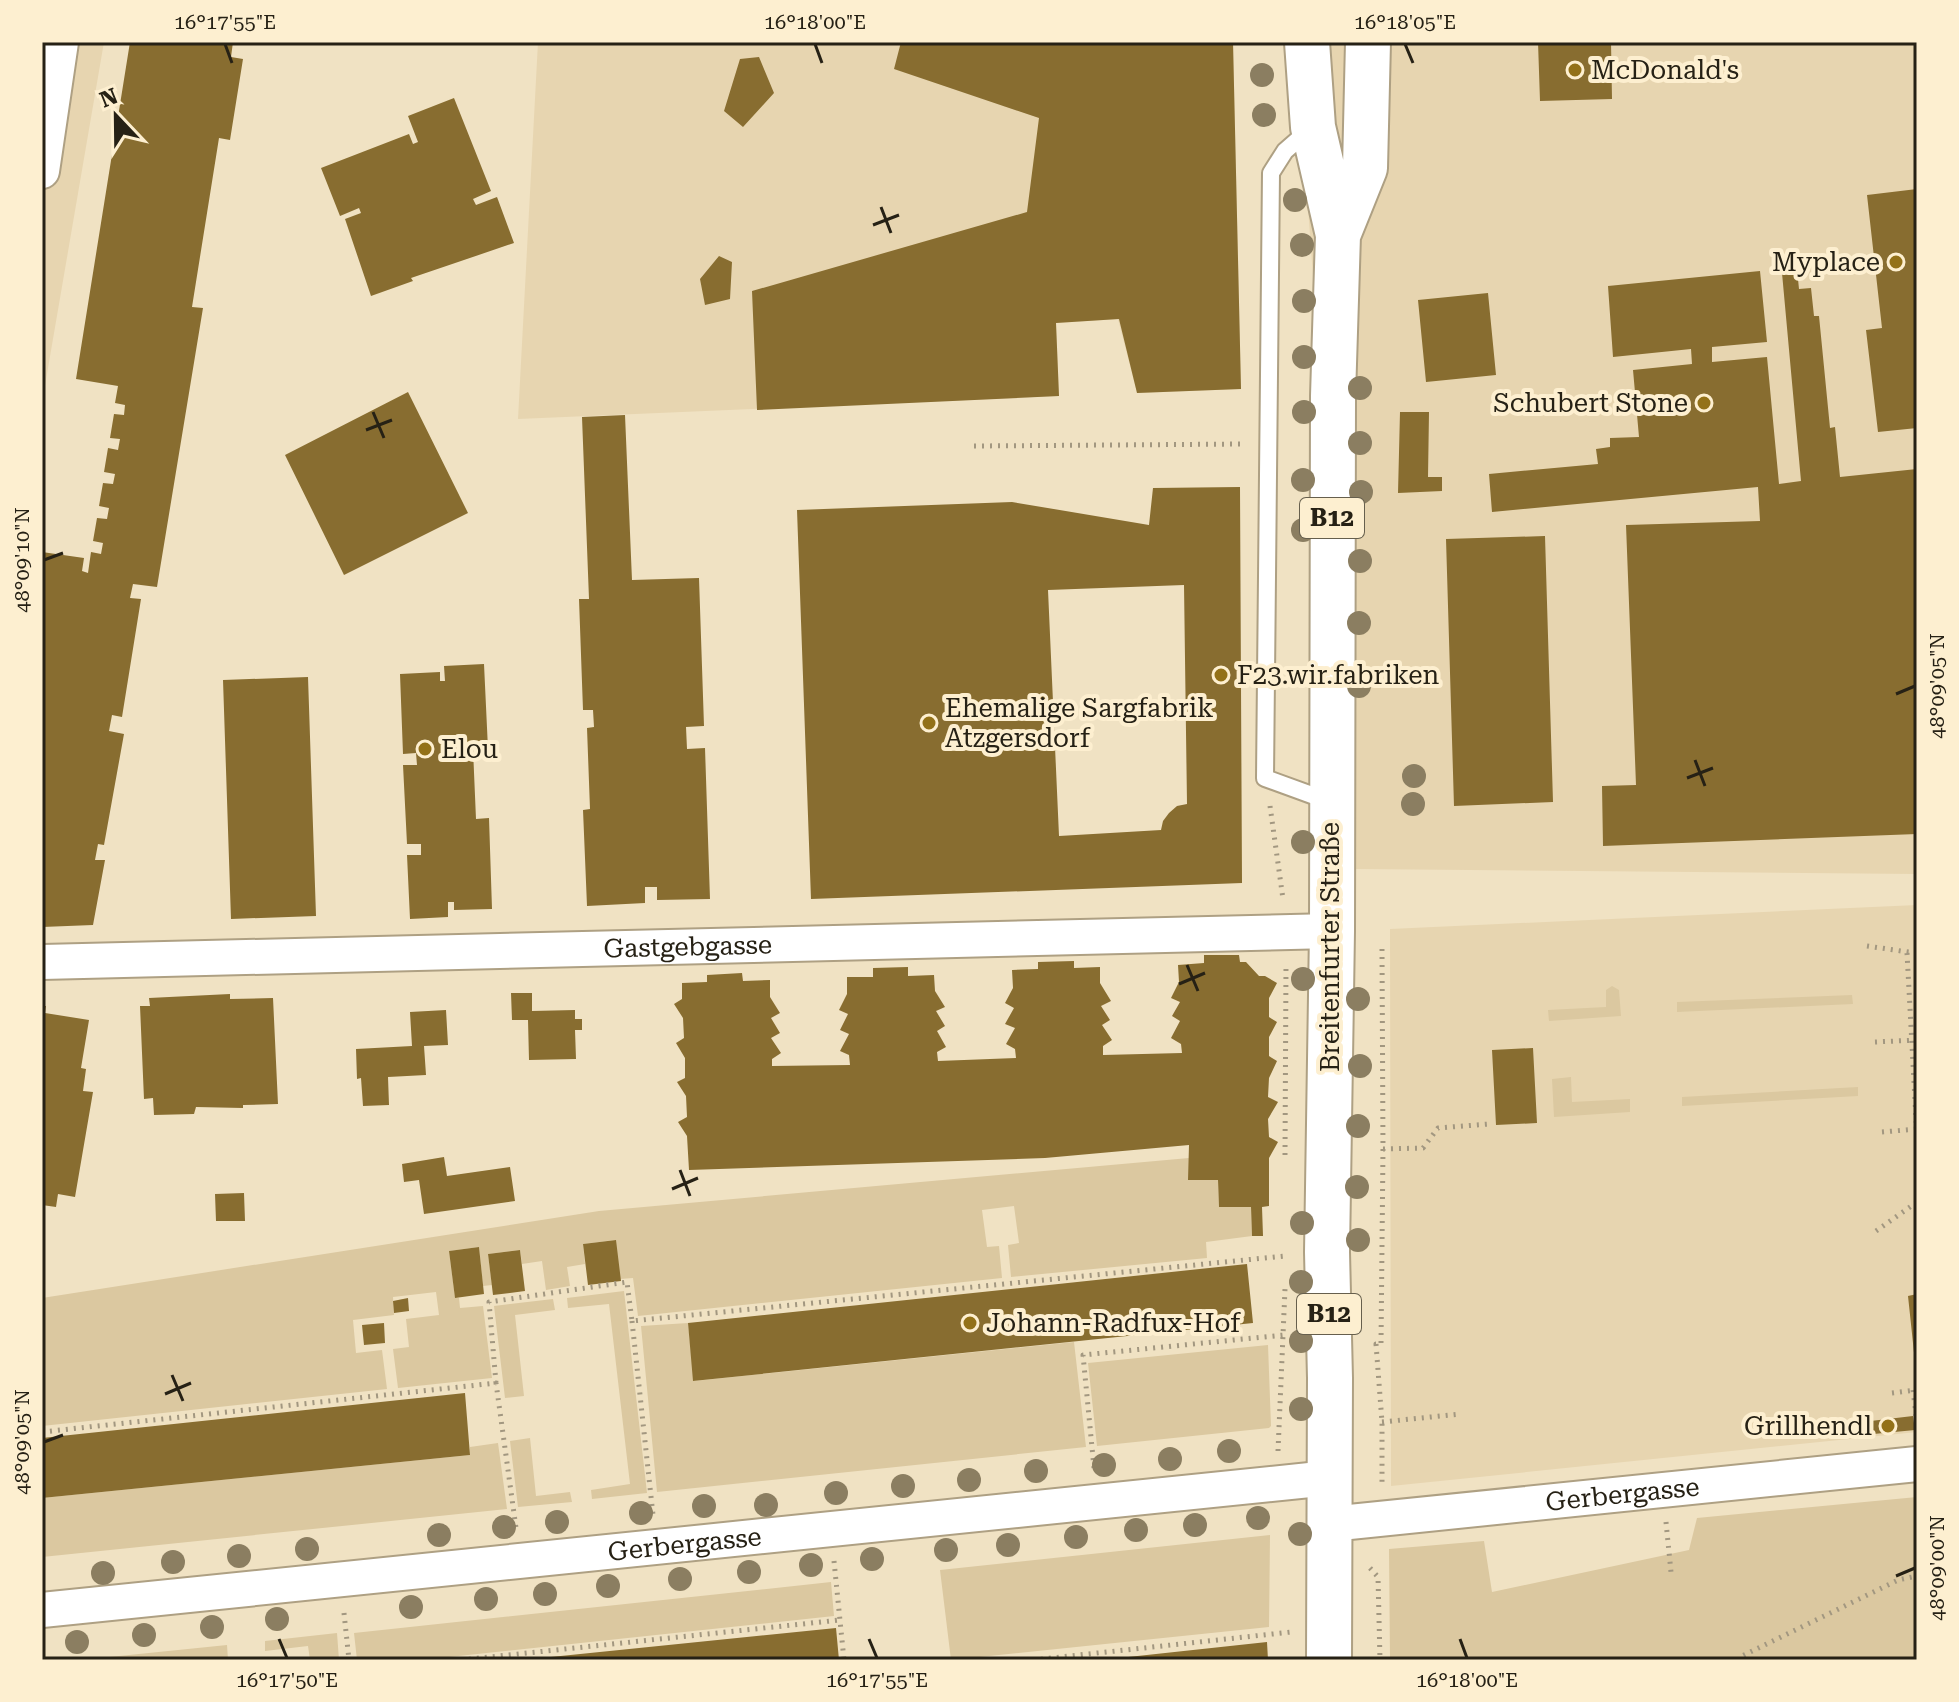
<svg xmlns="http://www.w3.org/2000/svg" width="1959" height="1702" viewBox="0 0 1959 1702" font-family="'Roboto Serif',serif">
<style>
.built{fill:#e7d5b0}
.green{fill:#dbc8a0}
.building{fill:#886d30;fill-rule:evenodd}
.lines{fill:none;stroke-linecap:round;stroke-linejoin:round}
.lane-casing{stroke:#aea083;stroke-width:20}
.street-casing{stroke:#aea083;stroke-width:38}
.primary-casing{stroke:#aea083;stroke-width:48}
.path{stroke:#a29780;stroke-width:5;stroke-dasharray:2 6;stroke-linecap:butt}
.lane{stroke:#fff;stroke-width:16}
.street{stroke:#fff;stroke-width:34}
.primary{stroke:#fff;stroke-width:44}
.tree{fill:#8b7e61}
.ticks{fill:none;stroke:#262115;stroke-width:3}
.poi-dot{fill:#937118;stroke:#fdefd0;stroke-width:3}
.labels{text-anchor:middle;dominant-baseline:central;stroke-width:8;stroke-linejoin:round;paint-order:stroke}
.shield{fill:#fdefd0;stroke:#665f4d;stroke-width:2}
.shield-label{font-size:24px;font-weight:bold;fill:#262115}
.poi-label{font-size:26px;fill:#262115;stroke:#fdefd0;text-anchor:start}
.street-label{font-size:26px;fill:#262115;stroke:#fdefd0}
.neatline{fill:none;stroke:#262115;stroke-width:3}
.ticks-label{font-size:20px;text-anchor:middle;fill:#262115}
</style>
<rect width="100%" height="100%" fill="#f0e2c3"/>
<!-- built -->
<path class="built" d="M42,42H104L42,403Z
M538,42H1233L1241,389L1137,393L1118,319L1056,323L1059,396L518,419Z
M1296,42H1917V874L1356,869Z
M1917,905V1432L1391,1486L1390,929Z"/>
<!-- green -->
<path class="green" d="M1612,986L1619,990L1621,1016L1549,1021L1548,1010L1606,1007V990Z
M1852,995L1853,1004L1677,1012V1002Z
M1571,1077L1572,1102L1630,1099V1112L1554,1117L1552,1079Z
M1858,1087V1096L1682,1106V1097Z
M1189,1158V1180H1218L1219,1207H1251L1252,1236L1206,1242L1207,1258L1011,1277L1008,1245L1019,1243L1014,1206L982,1210L987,1247L999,1246L1002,1278L638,1316L633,1278L620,1279L615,1240L583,1244L585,1264L567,1267L570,1286L546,1290L542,1261L522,1264L520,1250L488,1254L492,1285L483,1286L479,1247L449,1251L455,1297L459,1298L460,1308L483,1306L492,1378L398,1388L393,1349L409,1347L406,1319L439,1315L436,1292L393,1297L394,1315L353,1320L356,1353L382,1350L387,1389L42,1426V1298L599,1211Z
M624,1291L647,1493L592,1499L591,1490L630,1484L609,1304L568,1308L567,1298Z
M553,1299L555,1310L515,1315L524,1396L505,1398L494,1306Z
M688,1323L694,1381L1074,1342L1086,1447L657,1492L641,1326Z
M1268,1345L1271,1426L1269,1428L1097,1446L1088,1363Z
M530,1438L536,1496L570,1492L572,1502L518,1507L510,1441Z
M498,1443L507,1509L42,1557V1498L470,1455V1447Z
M1917,1497V1660H1390L1389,1549L1484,1541L1492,1592L1689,1550L1697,1518Z
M1270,1535L1269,1627L951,1660L940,1570Z
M831,1582L834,1616L421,1660H357L354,1633Z
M337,1633L339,1660H310L308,1646L265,1651V1641Z
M227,1645L228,1660H80Z"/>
<!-- building -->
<path class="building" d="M130,42H233L231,57L243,59L230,140L219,138L192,307L203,308L157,587L133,584L130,598L141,599L122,717L112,715L109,731L124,734L104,845L98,844L95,860H105L93,925L42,927V552L84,558L82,571L88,573L91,552L101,554L103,543L93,541L97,518L107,519L109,508L99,506L103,483L113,484L115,474L104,472L108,448L118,450L120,439L110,438L114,414L124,415L125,405L115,403L118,386L76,379Z
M901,42H1233L1241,389L1137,393L1119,319L1056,323L1059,396L757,410L752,291L1027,212L1039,118L894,69Z
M1538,42H1611L1612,99L1540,101Z
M759,57L774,93L743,127L724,111L740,59Z
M454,98L491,191L473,199L476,205L497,197L514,243L411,278L413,281L371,296L345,219L361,213L359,208L340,216L321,168L409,134L413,144L418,142L408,116Z
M1917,189V428L1878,432L1866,330L1882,328L1867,195Z
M719,256L732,262L730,299L705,305L700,279Z
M1796,260L1799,289L1811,288L1814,316H1819L1830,428L1835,427L1840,477L1917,469V834L1603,846L1602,786L1636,785L1626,525L1760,521L1758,487L1492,512L1489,474L1598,464L1596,449L1610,447V438L1639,437L1633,370L1692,364L1691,349L1613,357L1608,286L1760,271L1767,342L1712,347V362L1767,357L1779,484L1801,481L1781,262Z
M1488,293L1496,375L1426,382L1418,300Z
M408,392L468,513L344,575L285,455Z
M1400,412H1429L1428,477H1442V491L1398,493Z
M625,415L632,580L699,578L704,726L686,727L687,749L705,748L710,899L657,900V887H645V903L587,906L583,810L590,809L587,728L594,727L593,710H583L579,599H589L582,417Z
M1240,487L1242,883L811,899L797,510L1012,502L1149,525L1153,488ZM1184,585L1187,804L1177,806L1169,813L1163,821L1161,830L1059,836L1048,590Z
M1545,536L1553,802L1454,806L1446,539Z
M484,664L488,749H473L476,819L489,818L492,909L454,910V902H448V917L410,919L407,855H421V844H407L403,765H417L416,753L403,754L400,674L440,672V681H445L444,666Z
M308,677L316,916L231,919L223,680Z
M1204,955H1239L1240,962H1246L1259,976H1265L1277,983L1269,998V1017L1277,1022L1269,1037V1056L1277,1061L1269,1078L1268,1097L1278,1102L1268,1119L1269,1137L1278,1142L1269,1158V1206L1262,1207L1263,1236H1252L1251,1207H1219L1218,1180H1188L1189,1145L1045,1158L689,1170L687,1136L678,1122L687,1117L686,1096L677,1082L685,1078V1058L676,1043L684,1038L683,1018L674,1004L682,999V983L707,982V975L742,973L743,981L770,980V997L780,1013L771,1018L780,1033L771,1038L781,1053L772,1059V1066L850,1065L849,1055L840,1051L849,1034L840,1030L848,1014L839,1010L847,994V977H873V968L908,967V976L934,975L935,991L945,1007L936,1011L945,1026L937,1031L946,1047L937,1052L938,1061L1016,1058L1015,1049L1006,1044L1015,1028L1005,1024L1014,1008L1005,1003L1013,988L1012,970L1038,969V962L1074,961V968L1100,967V983L1111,1001L1101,1006L1110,1020L1102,1025L1112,1040L1103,1046V1055L1182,1053L1181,1044L1171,1038L1180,1021L1172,1016L1180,1002L1171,998L1179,982L1178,965L1204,963Z
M511,993H532V1011L575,1010V1019H582V1030H575L576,1059L529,1060L528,1020H512Z
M230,994V999L273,998L278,1104L243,1105V1108L196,1107L194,1114L154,1115L153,1098L144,1099L140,1006H150L149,998Z
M42,1006H46L45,1013L89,1020L81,1068L86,1069L83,1091L93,1092L75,1197L58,1194L56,1207L42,1205Z
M446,1010L448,1045L424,1046L426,1075L388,1077L389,1105L363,1106L361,1078L357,1079L356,1049L412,1046L410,1012Z
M1533,1048L1537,1123L1496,1125L1492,1050Z
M444,1157L447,1176L510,1167L515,1201L424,1214L419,1180L404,1182L402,1164Z
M244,1193L245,1221H216L215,1194Z
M616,1240L621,1281L588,1285L583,1244Z
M479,1247L484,1294L455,1298L449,1251Z
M520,1250L525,1291L493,1295L488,1254Z
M1247,1264L1253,1323L693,1381L688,1323Z
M1917,1294V1362H1915L1908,1296Z
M408,1298L409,1311L394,1313L393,1301Z
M384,1323L385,1343L364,1345L362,1325Z
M465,1393L470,1455L42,1498V1438Z
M1913,1416L1915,1430L1863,1435L1862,1422Z
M836,1628L839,1660H541V1658Z
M1267,1642L1268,1660H1120L1119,1658Z"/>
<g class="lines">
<!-- lane casing -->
<g class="lane-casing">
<path id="lane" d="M1309,130L1285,151L1271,173L1265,778L1331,802"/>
</g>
<!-- street casing -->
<g class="street-casing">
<g id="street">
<path d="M42,171L61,42"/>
<path id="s1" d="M42,962L1332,931"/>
<path id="s2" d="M1330,1524L1917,1464"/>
<path id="s3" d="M42,1610L1329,1478"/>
</g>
</g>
<!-- primary casing -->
<g class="primary-casing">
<path id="primary" d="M1307,42L1313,127L1338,235L1333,396L1332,931L1327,1252L1330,1378L1329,1660
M1338,235L1365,168L1368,42"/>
</g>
<!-- path -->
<path class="path" d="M974,446L1245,444
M1270,806L1283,899
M1867,946L1915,953
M1382,949L1383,1149L1381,1344H1376L1382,1422V1483
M1907,953L1917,1137
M1875,1042L1917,1040
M1882,1132L1917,1129
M1383,1149L1423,1148L1438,1128L1489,1124
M1285,1155L1286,965
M1876,1231L1917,1202
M632,1321L653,1515
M496,1383L489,1302L627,1282L632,1321L1285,1256
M1913,1390L1917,1423
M1892,1393L1917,1390
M1382,1422L1460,1414
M42,1432L496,1383L516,1528
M1278,1451L1285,1289
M1094,1468L1083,1355L1284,1335
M1666,1522L1671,1572
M834,1561L844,1660
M1370,1568L1378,1577L1380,1660
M344,1613L349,1660
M461,1660L840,1620
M1033,1660L1291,1632
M1743,1660L1740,1657L1898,1580L1917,1576"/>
<!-- lane -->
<use href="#lane" class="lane"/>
<!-- street -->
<use href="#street" class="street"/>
<!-- primary -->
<use href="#primary" class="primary"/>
</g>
<!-- trees -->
<g class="tree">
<circle cx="1262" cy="75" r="12"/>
<circle cx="1264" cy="115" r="12"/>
<circle cx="1295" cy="200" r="12"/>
<circle cx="1302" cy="245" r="12"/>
<circle cx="1304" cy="301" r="12"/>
<circle cx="1304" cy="357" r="12"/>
<circle cx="1360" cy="388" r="12"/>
<circle cx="1304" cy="412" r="12"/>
<circle cx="1360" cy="443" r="12"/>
<circle cx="1303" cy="480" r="12"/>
<circle cx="1361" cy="492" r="12"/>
<circle cx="1303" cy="530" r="12"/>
<circle cx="1360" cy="561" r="12"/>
<circle cx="1359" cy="623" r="12"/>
<circle cx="1359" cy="686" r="12"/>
<circle cx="1414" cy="776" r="12"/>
<circle cx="1413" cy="804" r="12"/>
<circle cx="1303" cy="842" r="12"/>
<circle cx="1303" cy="979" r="12"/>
<circle cx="1358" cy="999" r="12"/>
<circle cx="1360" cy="1066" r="12"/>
<circle cx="1358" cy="1126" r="12"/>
<circle cx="1357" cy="1187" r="12"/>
<circle cx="1302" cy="1223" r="12"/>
<circle cx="1358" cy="1240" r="12"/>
<circle cx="1301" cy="1282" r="12"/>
<circle cx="1301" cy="1341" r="12"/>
<circle cx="1301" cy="1409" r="12"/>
<circle cx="1229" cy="1451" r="12"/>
<circle cx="1170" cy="1459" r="12"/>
<circle cx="1104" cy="1465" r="12"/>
<circle cx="1036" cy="1471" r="12"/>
<circle cx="969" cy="1480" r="12"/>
<circle cx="903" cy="1486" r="12"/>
<circle cx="836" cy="1493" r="12"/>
<circle cx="766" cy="1505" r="12"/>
<circle cx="704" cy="1506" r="12"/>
<circle cx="641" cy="1513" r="12"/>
<circle cx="1258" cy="1518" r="12"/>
<circle cx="557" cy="1522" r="12"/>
<circle cx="1195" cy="1525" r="12"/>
<circle cx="504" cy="1527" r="12"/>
<circle cx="1136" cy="1530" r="12"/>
<circle cx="1300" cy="1534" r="12"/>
<circle cx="439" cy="1535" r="12"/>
<circle cx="1076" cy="1537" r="12"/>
<circle cx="1008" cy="1545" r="12"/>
<circle cx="307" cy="1549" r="12"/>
<circle cx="946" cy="1550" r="12"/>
<circle cx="239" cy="1556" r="12"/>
<circle cx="872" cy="1559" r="12"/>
<circle cx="173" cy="1562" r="12"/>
<circle cx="811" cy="1565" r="12"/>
<circle cx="749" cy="1572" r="12"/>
<circle cx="103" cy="1573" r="12"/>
<circle cx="680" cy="1579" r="12"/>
<circle cx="608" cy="1586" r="12"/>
<circle cx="545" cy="1594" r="12"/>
<circle cx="486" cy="1599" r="12"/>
<circle cx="411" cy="1607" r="12"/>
<circle cx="277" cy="1619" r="12"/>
<circle cx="212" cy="1627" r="12"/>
<circle cx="144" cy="1635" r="12"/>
<circle cx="77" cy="1642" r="12"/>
</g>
<!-- ticks -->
<path class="ticks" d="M225,44L232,63M815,44L822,63M1405,44L1413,63M881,207L891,233M873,225L899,215M373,412L384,438M366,430L392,420M44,560L63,553M1896,694L1915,686M1695,760L1705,786M1687,778L1713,768M1187,965L1198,991M1179,984L1205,973M680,1170L690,1196M672,1189L698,1178M172,1375L183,1401M165,1394L191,1383M44,1442L63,1435M1896,1576L1915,1568M279,1639L287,1658M869,1639L877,1658M1460,1639L1467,1658"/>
<!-- markers -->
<g class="poi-dot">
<circle cx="1575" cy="70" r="8"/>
<circle cx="1896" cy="262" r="8"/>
<circle cx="1704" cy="403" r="8"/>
<circle cx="1221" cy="675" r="8"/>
<circle cx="929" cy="723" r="8"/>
<circle cx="425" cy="749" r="8"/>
<circle cx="970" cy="1323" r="8"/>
<circle cx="1888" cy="1426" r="8"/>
</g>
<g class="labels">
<!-- shield labels -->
<g class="shield">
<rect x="1300" y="498" width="64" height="40" rx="6"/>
<rect x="1297" y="1294" width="64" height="40" rx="6"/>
</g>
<g class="shield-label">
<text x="1332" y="518">B12</text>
<text x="1329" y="1314">B12</text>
</g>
<!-- poi labels -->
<g class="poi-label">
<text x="1591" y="70">McDonald's</text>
<text x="1880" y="262" text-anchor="end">Myplace</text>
<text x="1688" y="403" text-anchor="end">Schubert Stone</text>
<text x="1237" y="675">F23.wir.fabriken</text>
<text x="945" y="708">Ehemalige Sargfabrik<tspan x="945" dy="30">Atzgersdorf</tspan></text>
<text x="441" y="749">Elou</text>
<text x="986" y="1323">Johann-Radfux-Hof</text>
<text x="1872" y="1426" text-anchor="end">Grillhendl</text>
</g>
<!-- street labels -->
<g class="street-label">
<text stroke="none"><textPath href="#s1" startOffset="646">Gastgebgasse</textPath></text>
<text transform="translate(1330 947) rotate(-90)">Breitenfurter Straße</text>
<text stroke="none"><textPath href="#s2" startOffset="294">Gerbergasse</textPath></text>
<text stroke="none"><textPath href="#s3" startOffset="646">Gerbergasse</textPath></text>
</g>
</g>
<!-- border -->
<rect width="1959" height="1702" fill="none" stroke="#fdefd0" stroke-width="88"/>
<!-- north arrow -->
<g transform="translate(116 116) rotate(338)" stroke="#fdefd0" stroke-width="6" paint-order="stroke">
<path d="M0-6L14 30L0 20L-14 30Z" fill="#262115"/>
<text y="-12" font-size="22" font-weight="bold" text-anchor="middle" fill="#262115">N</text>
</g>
<rect x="44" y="44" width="1871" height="1614" class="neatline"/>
<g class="ticks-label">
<text x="225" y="29">16°17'55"E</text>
<text x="815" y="29">16°18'00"E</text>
<text x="1405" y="29">16°18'05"E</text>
<text transform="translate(22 560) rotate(-90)" y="7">48°09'10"N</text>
<text transform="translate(1937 686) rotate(-90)" y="7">48°09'05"N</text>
<text transform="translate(22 1442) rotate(-90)" y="7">48°09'05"N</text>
<text transform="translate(1937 1568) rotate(-90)" y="7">48°09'00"N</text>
<text x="287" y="1687">16°17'50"E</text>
<text x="877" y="1687">16°17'55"E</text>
<text x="1467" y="1687">16°18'00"E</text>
</g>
</svg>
